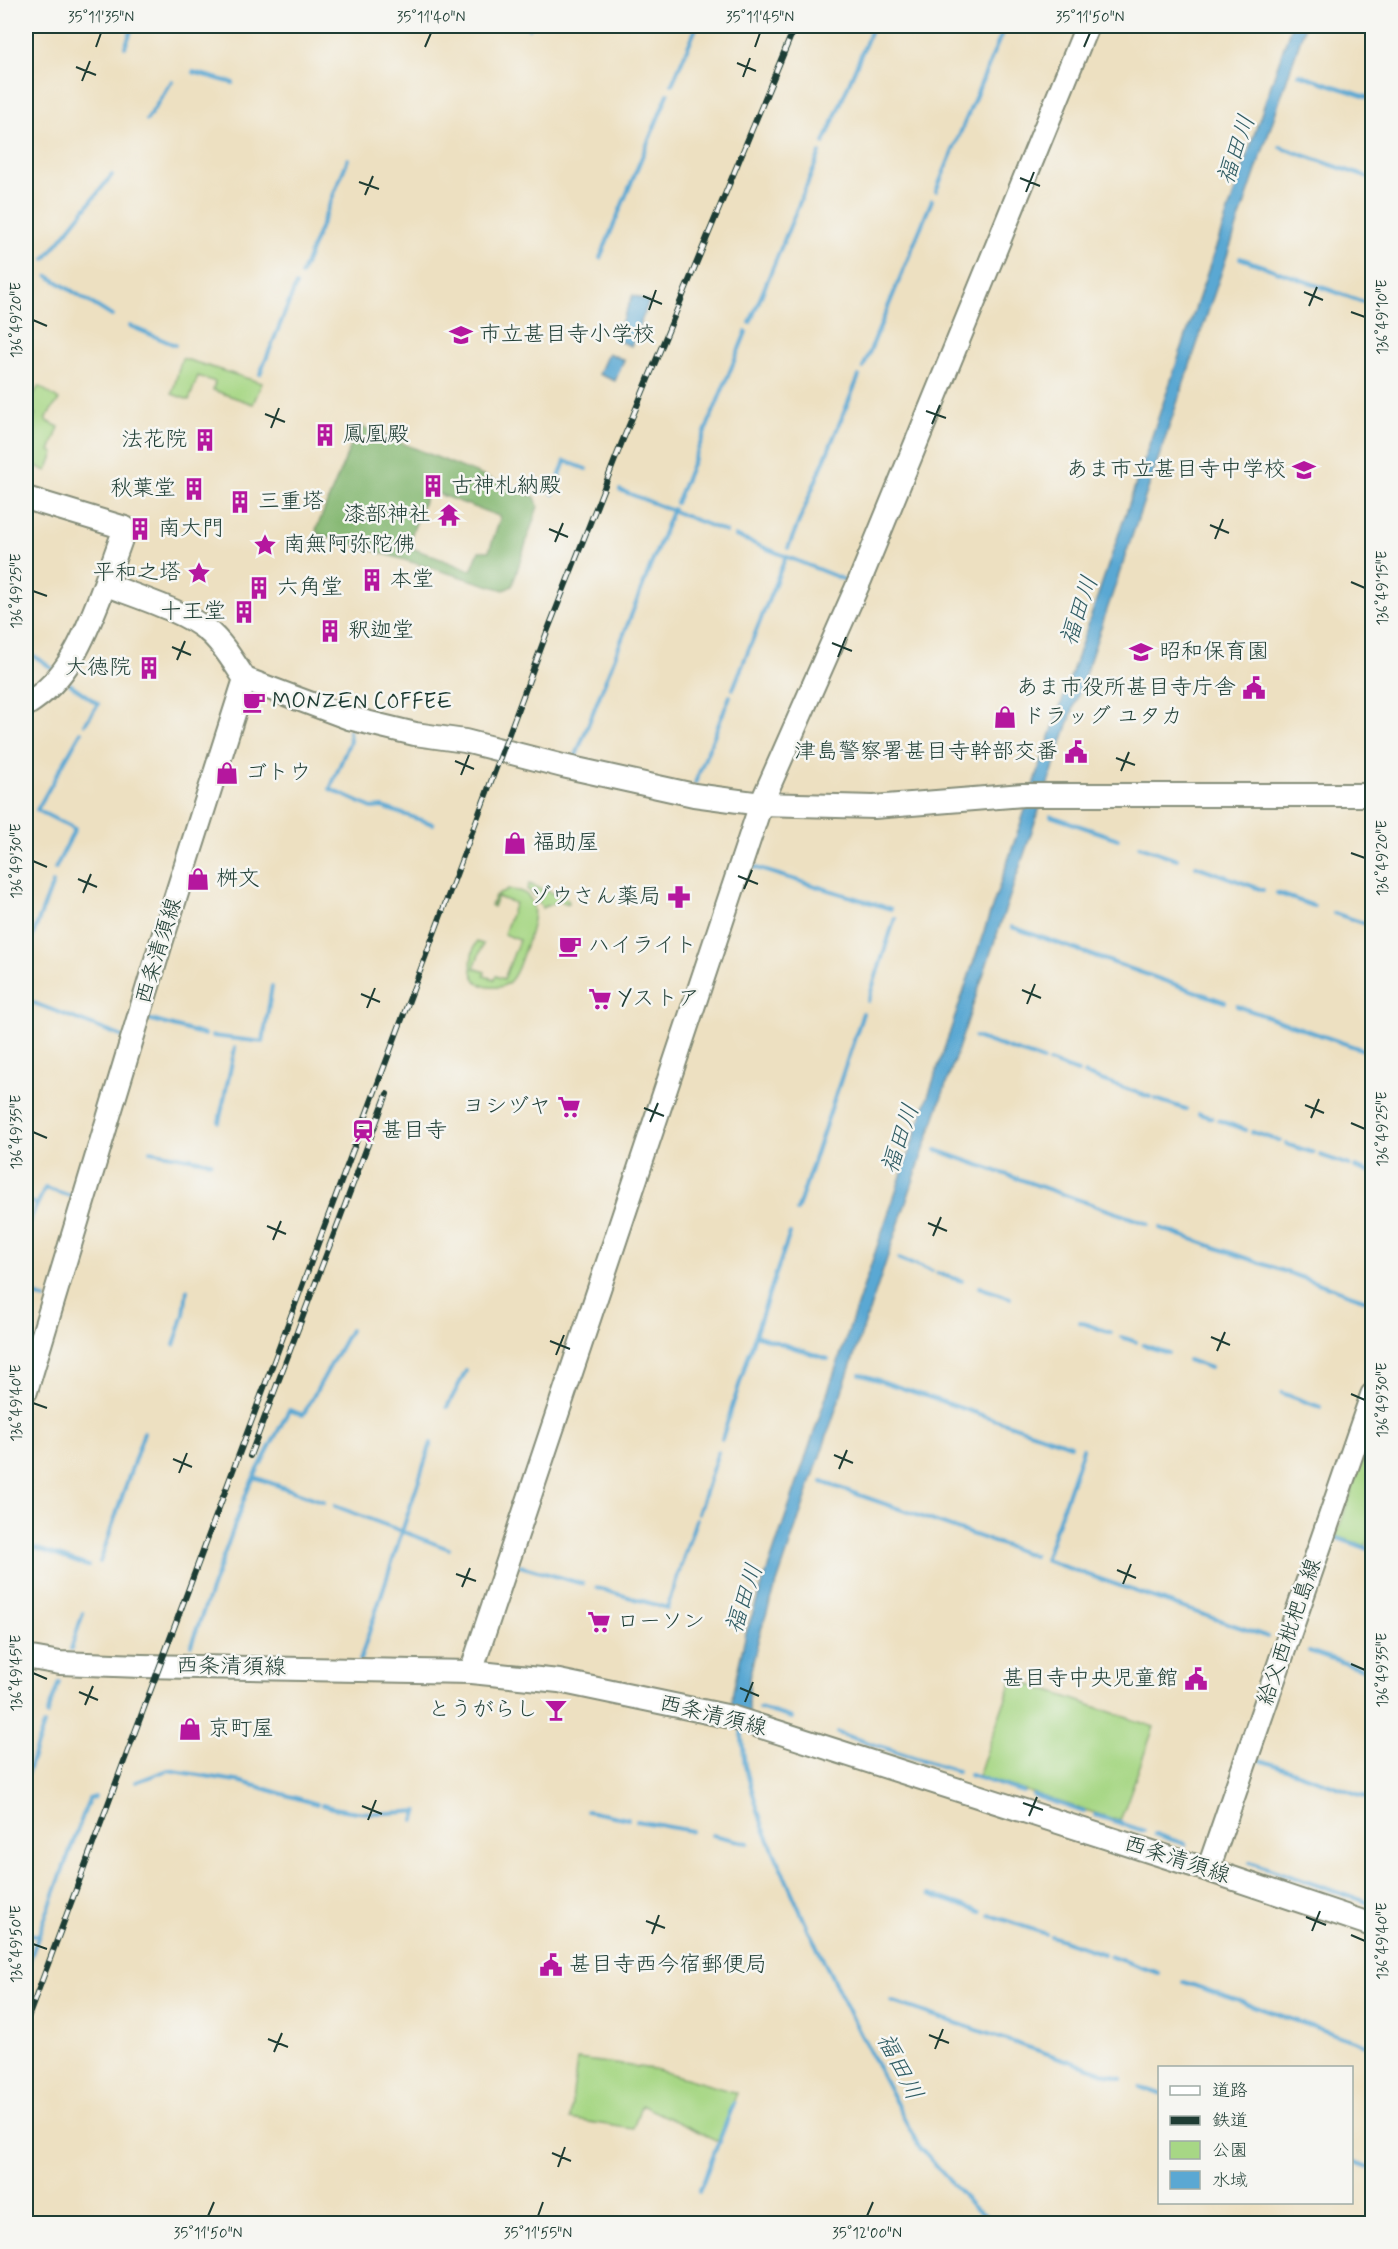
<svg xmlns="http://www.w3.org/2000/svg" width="1398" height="2249" viewBox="0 0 1398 2249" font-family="Mynerve,'Klee One',sans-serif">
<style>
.green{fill:#a7d785;stroke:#638a5c;stroke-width:1.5}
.forest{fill:#85b872;stroke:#527a53;stroke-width:1.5;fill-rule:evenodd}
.water{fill:#5aa8d3;stroke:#3c7284;stroke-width:1.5}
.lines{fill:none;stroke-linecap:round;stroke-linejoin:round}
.stream{stroke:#5aa8d3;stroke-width:4}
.secondary-casing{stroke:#868e7a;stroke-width:26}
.secondary{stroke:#fff;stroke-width:22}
.rail-casing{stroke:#1f3d34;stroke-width:6}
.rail{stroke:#f6f6f2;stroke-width:4;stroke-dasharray:11;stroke-linecap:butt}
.ticks{fill:none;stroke:#1f3d34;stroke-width:2}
.labels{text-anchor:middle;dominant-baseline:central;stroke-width:5;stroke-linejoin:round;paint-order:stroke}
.poi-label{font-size:22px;fill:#1f3d34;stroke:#f6f6f2;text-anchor:start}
.street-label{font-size:22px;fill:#1f3d34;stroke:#f6f6f2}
.water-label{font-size:24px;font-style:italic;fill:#315d64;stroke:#f6f6f2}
.neatline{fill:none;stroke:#1f3d34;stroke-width:2}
.ticks-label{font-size:15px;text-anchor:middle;fill:#1f3d34}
</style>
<rect width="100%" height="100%" fill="#f6f6f2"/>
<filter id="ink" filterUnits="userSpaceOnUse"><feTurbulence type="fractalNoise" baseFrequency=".0167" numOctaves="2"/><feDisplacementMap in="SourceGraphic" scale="12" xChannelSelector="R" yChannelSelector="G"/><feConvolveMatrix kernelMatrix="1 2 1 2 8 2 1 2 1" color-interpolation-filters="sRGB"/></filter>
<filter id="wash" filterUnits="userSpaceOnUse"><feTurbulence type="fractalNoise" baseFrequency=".008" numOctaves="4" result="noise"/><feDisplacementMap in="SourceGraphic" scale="24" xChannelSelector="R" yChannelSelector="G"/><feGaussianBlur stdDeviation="1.35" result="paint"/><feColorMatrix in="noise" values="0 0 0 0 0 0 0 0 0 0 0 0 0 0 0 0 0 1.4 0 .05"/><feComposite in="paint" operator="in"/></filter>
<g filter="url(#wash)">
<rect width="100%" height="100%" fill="#ede0c1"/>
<!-- green -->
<path class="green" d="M182,358L262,383L253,404L213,390L215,382L198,376L189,400L172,394Z
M39,386L59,400L46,417V421L59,427L50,451L54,453L47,471L26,462V443L35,414L26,406Z
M529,884L568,899L569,904L559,901L542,908L535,896L527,889Z
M508,890C547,889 532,930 524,951C520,961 518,973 510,981C505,987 497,988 489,987C466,984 470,957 476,942L483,944L474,968L485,972L484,976L494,979L496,976L504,979L519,940L504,934L515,903L497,897L493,907L491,906L495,896Z
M1372,1432V1529L1366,1546L1336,1536Z
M1014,1679L1154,1727L1120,1821L978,1776L1012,1681Z
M577,2059L654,2069L737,2093L718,2141L641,2105L633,2129L570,2119Z"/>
<!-- forest -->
<path class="forest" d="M362,427L535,497L538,506L512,586L504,590L318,534L316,530L358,428ZM430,491L499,516L500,519L489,551H479L472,569L469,570L409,547L408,544L427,493Z"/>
<!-- water -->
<path class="water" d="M1291,26H1305L760,1633L749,1678V1719L731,1713L733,1691L746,1633Z
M633,295L649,302L631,346L614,339Z
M608,353L624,360L615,381L599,374Z"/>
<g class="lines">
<!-- stream -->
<path class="stream" d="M529,29L531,26
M125,47L133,26
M193,72L233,83
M1299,74L1372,99
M672,84L697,26
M147,120L172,81
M824,143L873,26
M1280,147L1372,179
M936,191L1005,26
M600,258L668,94
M1240,258L1372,305
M45,259L112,175
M301,275L348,159
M48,276L112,316
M750,323L820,153
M130,326L175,345
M863,368L932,200
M260,374L296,285
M620,490L726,532
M553,494L565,461L586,469
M676,503L746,332
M735,536L850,582
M788,548L859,376
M26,652L39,659L54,670
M70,684L98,704L85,724
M733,689L786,556
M349,731L350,741L330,789L372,808L382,807L433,824
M575,758L673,509
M695,783L730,696
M1051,816L1118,839
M1139,846L1177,859
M1196,866L1263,890
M753,867L891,909
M55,869L75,829L37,810L81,732
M1277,893L1314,906
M1334,913L1372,926
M1012,927L1225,1002
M26,953L53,883
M26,1000L126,1038
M868,1001L895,918
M1237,1006L1372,1053
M148,1019L205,1035
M212,1036L263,1042L272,986
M975,1037L1043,1060
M1049,1062L1078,1072
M1084,1074L1150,1097
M1155,1099L1186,1109
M1199,1114L1212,1118
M1218,1120L1246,1130
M219,1122L235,1048
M1252,1132L1280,1141
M1286,1144L1314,1153
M936,1150L1148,1224
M150,1151L211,1162
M1320,1155L1349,1165
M1355,1167L1372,1173
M26,1199L37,1205L45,1188L77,1198
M797,1211L863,1013
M26,1228L37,1205
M1160,1228L1372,1302
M790,1233L755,1335L828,1359
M899,1259L912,1264
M916,1265L932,1271
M937,1273L962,1281
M979,1287L1010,1298
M26,1291L45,1299
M1080,1322L1111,1333
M1122,1337L1136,1342
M174,1345L184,1314L187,1290
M1143,1345L1168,1353
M1188,1360L1210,1368
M860,1374L1071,1445
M1282,1393L1320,1407
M447,1407L466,1371
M722,1439L755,1335
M1083,1449L1045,1560L1268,1637
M254,1477L289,1410L303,1415L350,1330
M822,1482L1034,1556
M335,1506L449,1549
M698,1514L718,1452
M1337,1538L1372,1550
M26,1545L88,1566
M100,1562L144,1432
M520,1566L583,1584
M597,1588L667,1608L696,1520
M191,1645L248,1489L254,1477L324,1502
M71,1649L83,1613
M1309,1651L1372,1672
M360,1660L431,1443
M759,1708L792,1718
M47,1715L59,1682
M741,1729L745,1766L763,1827L808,1929L860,2033L919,2147L974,2208L999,2224
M838,1733L957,1771
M1260,1760L1372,1799
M970,1775L1023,1792
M26,1777L44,1725
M136,1782L168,1770L242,1782L317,1804
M1033,1795L1084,1812
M322,1805C356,1815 383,1814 418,1811L414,1820
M587,1811L628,1819
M1095,1815L1144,1831
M637,1821L692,1831
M1155,1834L1185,1844
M712,1835L748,1843
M1250,1862L1372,1904
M929,1894L981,1912
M990,1915L1046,1934
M26,1933L38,1936
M1051,1936L1103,1954
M1109,1956L1158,1973
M26,1970L89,1799L95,1797
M1184,1982L1372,2047
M891,2001L1122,2079
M1140,2087L1160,2094
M1352,2161L1372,2168
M699,2192L734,2103"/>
</g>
</g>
<g filter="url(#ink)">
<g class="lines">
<!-- secondary casing -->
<g class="secondary-casing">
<path id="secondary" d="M26,498L125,528L105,584C136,597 183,610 208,631C223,643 234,663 245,679
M245,679L349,718L415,734L465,741L563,766L694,795L761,804L874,807L1023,795H1372
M26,705C71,678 87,630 105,584
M26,1391L161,943L245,679
M26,1657L60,1663L141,1666L471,1672L559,1681L731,1717L1208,1870L1372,1925
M471,1672L761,804L860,580L1087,26
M1208,1870L1372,1395"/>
</g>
<!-- secondary -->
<use href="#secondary" class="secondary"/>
<!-- rail casing -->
<g class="rail-casing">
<path id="rail" d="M250,1456L387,1094
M26,2023L547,632L622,442L795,26"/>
</g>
<!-- rail -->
<use href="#rail" class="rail"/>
</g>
</g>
<!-- ticks -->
<path class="ticks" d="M96,47L101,33M425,47L431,33M755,47L760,33M1084,47L1090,33M737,63L756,71M76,67L96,75M743,77L750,58M82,81L90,61M1020,178L1040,186M359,182L379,189M1026,192L1034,172M365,195L373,176M1304,292L1323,300M643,296L662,304M1309,306L1317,287M649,310L656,290M1351,312L1365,317M33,320L47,326M926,411L946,418M265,414L285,422M932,424L940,405M271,428L279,408M1210,525L1229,533M549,529L568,537M1215,539L1223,519M555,542L563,523M1351,582L1365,588M33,591L47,596M832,643L852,651M172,647L191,655M838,657L846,637M177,660L185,641M1116,758L1135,765M455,761L474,769M1121,771L1129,752M461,775L469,755M1351,853L1365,858M33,861L47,867M738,876L758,884M78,879L97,887M744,889L752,870M83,893L91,874M1022,990L1041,998M361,994L380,1002M1027,1004L1035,984M367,1008L375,988M1305,1105L1324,1113M644,1108L664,1116M1311,1118L1319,1099M650,1122L658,1103M1351,1123L1365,1129M33,1132L47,1138M928,1223L947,1231M267,1226L286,1234M933,1236L941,1217M273,1240L281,1221M1211,1337L1230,1345M550,1341L570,1349M1217,1351L1225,1332M556,1355L564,1335M1351,1394L1365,1400M33,1403L47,1408M834,1455L853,1463M173,1459L192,1467M839,1469L847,1450M179,1473L187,1453M1117,1570L1136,1578M456,1574L476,1581M1123,1584L1131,1564M462,1587L470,1568M1351,1664L1365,1670M33,1673L47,1679M740,1688L759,1696M79,1692L98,1700M745,1702L753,1682M85,1705L93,1686M1023,1803L1043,1810M362,1806L382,1814M1029,1816L1037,1797M368,1820L376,1800M1306,1917L1326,1925M646,1921L665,1928M1312,1931L1320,1911M652,1934L659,1915M1351,1935L1365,1941M33,1944L47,1949M929,2035L949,2043M268,2039L288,2047M935,2049L943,2029M274,2052L282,2033M552,2153L571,2161M558,2167L565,2147M208,2216L214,2202M538,2216L543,2202M867,2216L873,2202"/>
<!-- icons -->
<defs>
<g id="school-bare" transform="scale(1.8)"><path d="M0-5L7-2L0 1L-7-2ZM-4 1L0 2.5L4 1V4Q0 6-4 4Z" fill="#b5179e" stroke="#f6f6f2" stroke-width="2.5" paint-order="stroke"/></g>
<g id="building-bare" transform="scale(1.8)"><path d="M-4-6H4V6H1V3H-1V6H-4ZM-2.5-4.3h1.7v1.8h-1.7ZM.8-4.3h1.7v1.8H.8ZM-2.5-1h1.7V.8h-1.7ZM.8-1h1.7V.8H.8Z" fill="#b5179e" stroke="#f6f6f2" stroke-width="2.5" paint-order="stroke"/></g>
<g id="temple-bare" transform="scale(1.8)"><path d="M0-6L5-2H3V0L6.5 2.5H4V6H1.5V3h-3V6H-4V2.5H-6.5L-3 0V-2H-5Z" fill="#b5179e" stroke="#f6f6f2" stroke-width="2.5" paint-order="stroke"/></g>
<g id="sight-bare" transform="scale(1.8)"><path d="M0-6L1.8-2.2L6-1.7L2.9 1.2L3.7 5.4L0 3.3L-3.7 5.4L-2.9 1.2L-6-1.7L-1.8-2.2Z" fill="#b5179e" stroke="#f6f6f2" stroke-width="2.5" paint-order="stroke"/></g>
<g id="civic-bare" transform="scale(1.8)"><path d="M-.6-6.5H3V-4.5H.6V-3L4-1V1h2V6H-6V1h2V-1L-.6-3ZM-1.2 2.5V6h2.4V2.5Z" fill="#b5179e" stroke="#f6f6f2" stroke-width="2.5" paint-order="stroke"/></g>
<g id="cafe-bare" transform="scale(1.8)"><path d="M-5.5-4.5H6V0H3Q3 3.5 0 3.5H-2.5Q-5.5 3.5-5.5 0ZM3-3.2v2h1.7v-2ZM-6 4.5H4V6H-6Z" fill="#b5179e" stroke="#f6f6f2" stroke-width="2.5" paint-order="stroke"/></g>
<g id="shop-bare" transform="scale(1.8)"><path d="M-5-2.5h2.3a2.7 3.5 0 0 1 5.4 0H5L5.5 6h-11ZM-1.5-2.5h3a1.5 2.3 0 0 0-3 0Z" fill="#b5179e" stroke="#f6f6f2" stroke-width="2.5" paint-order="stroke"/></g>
<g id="pharmacy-bare" transform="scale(1.8)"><path d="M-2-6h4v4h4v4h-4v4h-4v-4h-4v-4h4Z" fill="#b5179e" stroke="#f6f6f2" stroke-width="2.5" paint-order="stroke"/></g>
<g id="supermarket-bare" transform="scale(1.8)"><path d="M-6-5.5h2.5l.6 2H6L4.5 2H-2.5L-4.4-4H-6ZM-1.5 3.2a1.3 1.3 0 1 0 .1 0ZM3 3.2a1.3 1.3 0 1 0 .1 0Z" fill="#b5179e" stroke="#f6f6f2" stroke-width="2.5" paint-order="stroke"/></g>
<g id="station-bare" transform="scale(1.8)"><path d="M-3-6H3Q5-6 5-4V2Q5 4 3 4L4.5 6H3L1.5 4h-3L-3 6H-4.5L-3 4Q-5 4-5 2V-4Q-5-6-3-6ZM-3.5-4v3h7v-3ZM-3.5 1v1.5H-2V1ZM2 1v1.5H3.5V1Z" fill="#b5179e" stroke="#f6f6f2" stroke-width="2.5" paint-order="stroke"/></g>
<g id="bar-bare" transform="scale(1.8)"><path d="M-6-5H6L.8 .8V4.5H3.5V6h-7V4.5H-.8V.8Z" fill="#b5179e" stroke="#f6f6f2" stroke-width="2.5" paint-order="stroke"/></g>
</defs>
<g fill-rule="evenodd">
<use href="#school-bare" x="461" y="335"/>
<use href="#building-bare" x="325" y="435"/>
<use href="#building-bare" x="205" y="440"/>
<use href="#school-bare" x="1304" y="470"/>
<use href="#building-bare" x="433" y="486"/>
<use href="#building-bare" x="194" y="489"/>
<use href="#building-bare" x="240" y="502"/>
<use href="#temple-bare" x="449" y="515"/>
<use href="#building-bare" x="140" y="529"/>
<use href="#sight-bare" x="265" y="545"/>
<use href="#sight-bare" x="199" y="573"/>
<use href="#building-bare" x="372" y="580"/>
<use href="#building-bare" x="259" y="588"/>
<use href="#building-bare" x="244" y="612"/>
<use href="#building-bare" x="330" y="631"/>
<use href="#school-bare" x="1141" y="652"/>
<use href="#building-bare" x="149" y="668"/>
<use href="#civic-bare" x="1254" y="688"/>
<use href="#cafe-bare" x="254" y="702"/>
<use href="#shop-bare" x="1005" y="717"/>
<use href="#civic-bare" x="1076" y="752"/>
<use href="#shop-bare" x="227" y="773"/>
<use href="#shop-bare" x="515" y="843"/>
<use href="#shop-bare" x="198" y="879"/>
<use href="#pharmacy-bare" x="679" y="897"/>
<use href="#cafe-bare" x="570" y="946"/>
<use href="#supermarket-bare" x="600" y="999"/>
<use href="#supermarket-bare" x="569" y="1107"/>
<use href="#station-bare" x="363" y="1131"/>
<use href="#supermarket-bare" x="599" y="1622"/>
<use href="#civic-bare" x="1196" y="1679"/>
<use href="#bar-bare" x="556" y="1710"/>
<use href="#shop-bare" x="190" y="1729"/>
<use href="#civic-bare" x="551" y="1965"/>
</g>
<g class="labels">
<!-- poi labels -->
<g class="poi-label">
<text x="479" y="335">市立甚目寺小学校</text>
<text x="343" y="435">鳳凰殿</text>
<text x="187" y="440" text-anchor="end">法花院</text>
<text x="1286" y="470" text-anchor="end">あま市立甚目寺中学校</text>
<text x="451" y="486">古神札納殿</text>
<text x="176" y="489" text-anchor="end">秋葉堂</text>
<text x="258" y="502">三重塔</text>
<text x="431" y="515" text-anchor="end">漆部神社</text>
<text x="158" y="529">南大門</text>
<text x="283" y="545">南無阿弥陀佛</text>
<text x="181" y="573" text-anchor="end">平和之塔</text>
<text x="390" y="580">本堂</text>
<text x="277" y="588">六角堂</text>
<text x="226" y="612" text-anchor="end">十王堂</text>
<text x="348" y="631">釈迦堂</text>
<text x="1159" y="652">昭和保育園</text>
<text x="131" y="668" text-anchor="end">大徳院</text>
<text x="1236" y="688" text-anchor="end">あま市役所甚目寺庁舎</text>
<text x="272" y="702">MONZEN COFFEE</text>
<text x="1023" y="717">ドラッグ ユタカ</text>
<text x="1058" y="752" text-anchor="end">津島警察署甚目寺幹部交番</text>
<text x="245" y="773">ゴトウ</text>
<text x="533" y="843">福助屋</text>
<text x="216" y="879">桝文</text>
<text x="661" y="897" text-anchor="end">ゾウさん薬局</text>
<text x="588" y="946">ハイライト</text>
<text x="618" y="999">Yストア</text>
<text x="551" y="1107" text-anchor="end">ヨシヅヤ</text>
<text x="381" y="1131">甚目寺</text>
<text x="617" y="1622">ローソン</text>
<text x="1178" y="1679" text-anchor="end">甚目寺中央児童館</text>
<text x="538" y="1710" text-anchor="end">とうがらし</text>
<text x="208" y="1729">京町屋</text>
<text x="569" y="1965">甚目寺西今宿郵便局</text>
</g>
<!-- street labels -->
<g class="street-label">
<text transform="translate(159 951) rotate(-73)">西条清須線</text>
<text transform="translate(1290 1632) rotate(-71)">給父西枇杷島線</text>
<text transform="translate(231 1667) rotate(1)">西条清須線</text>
<text transform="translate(713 1716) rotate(14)">西条清須線</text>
<text transform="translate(1177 1860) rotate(18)">西条清須線</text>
</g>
<!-- water labels -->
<g class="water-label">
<text transform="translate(1237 150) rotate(-71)">福田川</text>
<text transform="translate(1080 611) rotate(-71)">福田川</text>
<text transform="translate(901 1139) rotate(-71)">福田川</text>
<text transform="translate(745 1599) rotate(-72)">福田川</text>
<text transform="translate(899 2067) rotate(63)">福田川</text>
</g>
</g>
<!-- margin -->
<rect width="1398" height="2249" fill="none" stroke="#f6f6f2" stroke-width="66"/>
<!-- legend -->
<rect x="1158" y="2066" width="195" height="138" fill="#f6f6f2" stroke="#a0aca6" stroke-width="1.5"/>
<rect x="1170" y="2086" width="30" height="9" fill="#ffffff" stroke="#a0aca6" stroke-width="1.5"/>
<text x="1212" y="2096" font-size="18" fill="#1f3d34">道路</text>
<rect x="1170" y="2116" width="30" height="9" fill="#1f3d34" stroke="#a0aca6" stroke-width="1.5"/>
<text x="1212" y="2126" font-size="18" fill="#1f3d34">鉄道</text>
<rect x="1170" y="2141" width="30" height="18" fill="#a7d785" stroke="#a0aca6" stroke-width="1.5"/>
<text x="1212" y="2156" font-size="18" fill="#1f3d34">公園</text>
<rect x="1170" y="2171" width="30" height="18" fill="#5aa8d3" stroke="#a0aca6" stroke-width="1.5"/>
<text x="1212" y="2186" font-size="18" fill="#1f3d34">水域</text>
<rect x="33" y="33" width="1332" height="2183" class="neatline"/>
<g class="ticks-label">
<text x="101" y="22">35°11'35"N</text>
<text x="431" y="22">35°11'40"N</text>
<text x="760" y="22">35°11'45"N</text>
<text x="1090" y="22">35°11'50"N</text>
<text transform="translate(1382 317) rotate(-90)" y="5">136°49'10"E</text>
<text transform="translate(16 320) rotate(-90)" y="5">136°49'20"E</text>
<text transform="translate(1382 588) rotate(-90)" y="5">136°49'15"E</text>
<text transform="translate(16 591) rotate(-90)" y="5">136°49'25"E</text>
<text transform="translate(1382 858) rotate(-90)" y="5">136°49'20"E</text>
<text transform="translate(16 861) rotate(-90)" y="5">136°49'30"E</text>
<text transform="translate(1382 1129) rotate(-90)" y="5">136°49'25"E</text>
<text transform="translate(16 1132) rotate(-90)" y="5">136°49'35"E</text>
<text transform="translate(1382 1400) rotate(-90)" y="5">136°49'30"E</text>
<text transform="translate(16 1403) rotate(-90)" y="5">136°49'40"E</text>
<text transform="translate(1382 1670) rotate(-90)" y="5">136°49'35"E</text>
<text transform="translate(16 1673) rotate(-90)" y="5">136°49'45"E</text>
<text transform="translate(1382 1941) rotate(-90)" y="5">136°49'40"E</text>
<text transform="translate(16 1944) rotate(-90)" y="5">136°49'50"E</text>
<text x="208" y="2238">35°11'50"N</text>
<text x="538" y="2238">35°11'55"N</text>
<text x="867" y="2238">35°12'00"N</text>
</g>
</svg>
